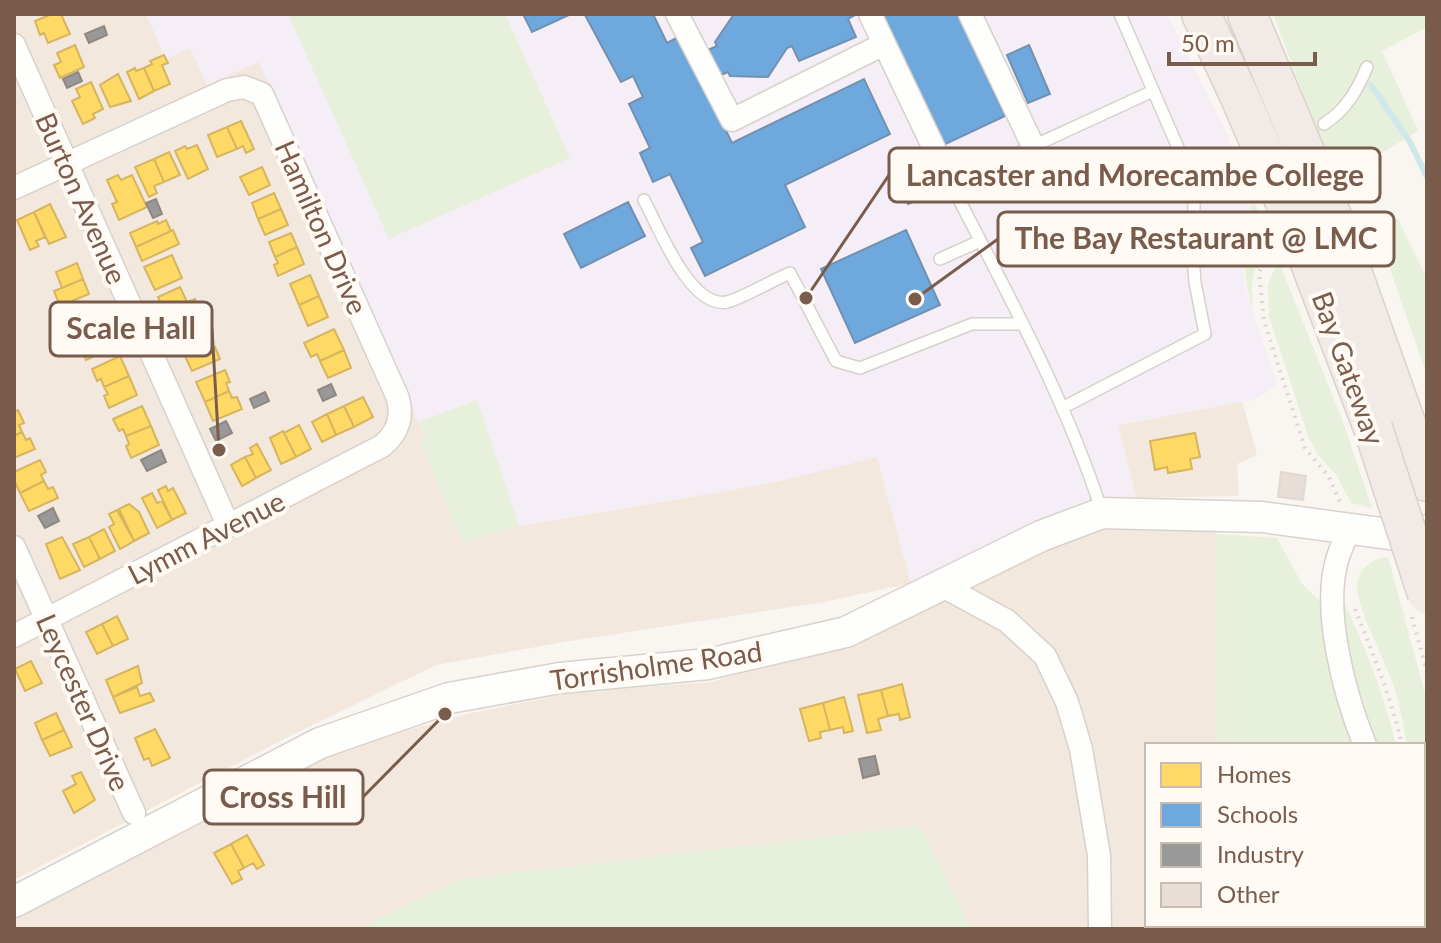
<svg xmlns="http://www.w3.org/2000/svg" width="1441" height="943" viewBox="0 0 1441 943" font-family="Lato,sans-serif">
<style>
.residential{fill:#f2e8de}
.education{fill:#f6eef6}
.green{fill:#e7f0db}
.homes{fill:#ffd966;stroke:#d7b45e;stroke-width:2}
.schools{fill:#6fa8dc;stroke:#7291b1;stroke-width:2}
.industry{fill:#999;stroke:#908782;stroke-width:2}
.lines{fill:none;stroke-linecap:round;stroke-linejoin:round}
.stream{stroke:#d0e8ea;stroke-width:6}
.building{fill:#e6ded7;stroke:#e2d8d2;stroke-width:2}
.lane-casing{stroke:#d7d1cb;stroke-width:14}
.street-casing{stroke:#d7d1cb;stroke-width:25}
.secondary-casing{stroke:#d9d2cb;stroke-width:33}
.highway-casing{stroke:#dad1cc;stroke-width:41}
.path{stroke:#dcd5d0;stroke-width:4;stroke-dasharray:2 6;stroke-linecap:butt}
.lane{stroke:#fefefd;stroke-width:11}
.street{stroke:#fefefd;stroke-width:22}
.secondary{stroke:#fefefd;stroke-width:30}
.highway{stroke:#f2eae7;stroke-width:38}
.highway-bridge-casing{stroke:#dad1cc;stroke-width:41;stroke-linecap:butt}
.highway-bridge{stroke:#f2eae7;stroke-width:38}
.labels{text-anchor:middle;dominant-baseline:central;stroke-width:8;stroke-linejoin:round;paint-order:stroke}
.street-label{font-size:28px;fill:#7a5c4d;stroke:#fffaf3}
.leader{fill:none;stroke:#7a5c4d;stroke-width:3}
.callout-dot{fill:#7a5c4d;stroke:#fffaf3;stroke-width:3}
.callout{fill:#fffaf3;stroke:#7a5c4d;stroke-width:3}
.callout-label{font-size:30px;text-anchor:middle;font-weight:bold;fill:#7a5c4d}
</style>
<rect width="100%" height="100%" fill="#f9f5f0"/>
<!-- residential -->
<path class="residential" d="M14,14H146L166,58L190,48L259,61L426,440L421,442L463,543L519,526L771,483L877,457L911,583L824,602L564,642L436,665L286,738L14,880Z
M1242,401L1257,455L1237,464L1239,496L1136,498L1117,425Z
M1134,507L1178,516L1217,534V745H1147V925H1217V929H972L920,826L460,879L358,929H14V906L324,753L467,714L576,692L712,682L836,644Z"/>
<!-- education -->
<path class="education" d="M146,14H1167L1228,136L1252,199L1242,259L1245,286L1277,385L1253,400L1118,425L1136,498L1062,512L911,583L877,457L771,483L519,526L477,400L418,422L259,62L207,85L190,48L166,59Z"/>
<!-- green -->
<path class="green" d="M288,14H505L570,158L389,239Z
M1273,14H1427V27L1382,51L1418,131L1336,181Z
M1252,199L1276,246C1250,268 1251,275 1253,309C1239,265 1245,242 1252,199Z
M1385,211L1398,219L1427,279V375L1371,215Z
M1278,260L1342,419L1372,508L1351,503L1337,476L1318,455L1308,436L1269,316L1268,285Z
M477,400L519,526L463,543L420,442L426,439L418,422Z
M1217,534L1277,538L1302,584L1324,605L1355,745H1217Z
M1388,557L1427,701V929H1425L1423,745H1407C1403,724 1400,704 1393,684C1385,660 1355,605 1357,584C1359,568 1373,558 1388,557Z
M1343,600C1365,647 1384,694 1396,745H1376C1356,698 1346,650 1343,600Z
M920,825L972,929H358L460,879Z"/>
<!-- homes -->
<path class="homes" d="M52,14H61L70,34L48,43L44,33L40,35L35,21Z
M75,45L84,67L60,78L54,65L61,62L57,53Z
M164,55L168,63L162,65L170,84L154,91L144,68L152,64L150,61Z
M135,68L136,71L144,68L154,91L139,99L127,72Z
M118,74L131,101L110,107L100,85Z
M91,82L103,109L93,114L95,118L83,124L72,101L80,97L76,89Z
M241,121L254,149L246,153L243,146L237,149L227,127Z
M227,127L237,149L217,157L208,135Z
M197,145L208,169L188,179L175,151L185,146L187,149Z
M169,152L180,175L164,182L154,159Z
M154,159L164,182L154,186L157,193L149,197L135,167Z
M262,167L270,185L249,195L240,177Z
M118,175L121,180L132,175L147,207L119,220L112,204L117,202L107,180Z
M274,193L281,209L258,219L252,203Z
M50,204L66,237L49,244L34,212Z
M281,209L288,225L265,235L258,219Z
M34,212L45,237L36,241L39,246L30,250L17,220Z
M166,220L171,231L136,247L130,233L157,221L158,224Z
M173,230L179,244L142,261L136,247Z
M291,233L297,247L275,257L269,242Z
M297,247L304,264L278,276L274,265L278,263L275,257Z
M172,255L182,278L155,290L144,267Z
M77,263L83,279L62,288L56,272Z
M310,275L319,296L299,305L290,284Z
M83,279L89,294L60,306L54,291Z
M180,287L187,302L195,299L199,308L169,324L158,297Z
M319,296L328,317L308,326L299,305Z
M105,328L115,350L101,356L98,349L93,351L95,356L86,360L82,351L78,353L73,342Z
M334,329L344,350L320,361L317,354L311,357L304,343Z
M207,341L211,349L215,347L220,359L192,371L183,352Z
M344,350L351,368L328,378L320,361Z
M120,356L129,376L104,387L101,379L97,381L92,369Z
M225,370L230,382L226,383L229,391L205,402L196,382Z
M129,376L137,395L109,408L104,396L108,394L104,387Z
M229,391L232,398L237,397L242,409L213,421L205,402Z
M363,397L373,417L354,427L344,406Z
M142,406L151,426L126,436L123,429L119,431L113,419Z
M344,406L354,427L336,435L327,414Z
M18,410L24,423L19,425L22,432L14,436V412Z
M327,414L336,435L322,442L312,422Z
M299,425L311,449L296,457L284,433Z
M151,426L159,445L131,458L126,446L129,444L126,436Z
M283,431L296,457L281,464L270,438Z
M22,432L26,440L30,438L35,449L14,458V436Z
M1195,433L1200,457L1190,459L1192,469L1168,473L1167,467L1155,470L1150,441Z
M257,444L271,470L256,478L245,457L253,454L250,448Z
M245,457L256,478L242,486L231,465Z
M40,460L46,472L41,475L44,481L20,493L14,480V472Z
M44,481L48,489L53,487L58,498L29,511L20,493Z
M166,486L168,491L173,488L186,513L172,520L158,490Z
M152,493L157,503L162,501L172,520L157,528L142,498Z
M129,504L139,512L149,533L134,541L119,509Z
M117,510L134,541L120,549L109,527L114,524L109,514Z
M104,529L115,551L100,559L89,537Z
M62,537L80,570L60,579L46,544Z
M89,537L100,559L84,567L73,544Z
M117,616L128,639L113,646L102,624Z
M102,624L113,646L97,654L86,632Z
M31,661L42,683L25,691L15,669Z
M138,666L142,683L113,697L106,680Z
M902,684L910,717L900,720L899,714L888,716L881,690Z
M137,687L140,696L150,693L154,701L120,713L113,697Z
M881,690L888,716L878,719L881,730L867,733L858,695Z
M844,697L853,731L844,733L843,727L830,730L823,703Z
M823,703L830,730L820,732L821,738L809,741L800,709Z
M56,713L64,730L42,740L35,723Z
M155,729L170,758L152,766L149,758L144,760L135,738Z
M64,730L72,747L50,756L42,740Z
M81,772L95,800L74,813L63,791L76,784L72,776Z
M247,835L264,865L257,869L253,863L244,868L231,844Z
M231,844L244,868L238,871L242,879L232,884L214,853Z"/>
<!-- schools -->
<path class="schools" d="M523,14H571L532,32Z
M588,14H653L667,43L680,36L732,143L864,79L890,134L785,185L805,227L705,276L691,248L703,242L670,174L653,182L640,153L650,148L629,104L643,97L633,76L621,82L585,15Z
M734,14H857L848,19L856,37L799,61L792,46L787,48L768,77L730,76L728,72L714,78L703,52L717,46L715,42Z
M878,14H958L1005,116L937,148Z
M1029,45L1050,94L1028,103L1007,55Z
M920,161L931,195L908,204L889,174Z
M628,202L645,236L581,268L564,234Z
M906,230L940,305L855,343L821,269Z"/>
<!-- industry -->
<path class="industry" d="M104,26L107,35L89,43L85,34Z
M78,72L82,81L67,88L63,79Z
M156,199L162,214L153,218L146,203Z
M331,384L336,395L323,401L318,390Z
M265,392L269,401L254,408L250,399Z
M226,421L232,433L216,441L210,429Z
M161,450L166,462L147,471L141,460Z
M53,508L59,521L45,528L38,516Z
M875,756L879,774L863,778L859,759Z"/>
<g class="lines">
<!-- stream -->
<path class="stream" d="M1371,85L1410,142L1427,177"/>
</g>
<!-- building -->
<path class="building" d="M1281,472L1306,476L1303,500L1278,497Z"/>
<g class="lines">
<!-- lane casing -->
<g class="lane-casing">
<path id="lane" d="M1324,124C1346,110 1357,91 1367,67
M1192,177L1237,162
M644,200C658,226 690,309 727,302C743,298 773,280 790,273L836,361L860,368L972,324H1021
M940,259L980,241
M1062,408L1205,334L1195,282L1192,245L1195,187L1120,14
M1102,512C1065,397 1006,291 951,184L1153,91"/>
</g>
<!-- street casing -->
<g class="street-casing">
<path id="street" d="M677,14L732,120L884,44
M870,14L951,184
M970,14L1033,146
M14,45L228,525
M14,188L227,90L244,87L262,94L397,396C404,416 398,433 382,446L14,636
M1350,528C1346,538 1341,547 1338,557C1321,609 1345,696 1365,745
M14,547L134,813
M941,585L1007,621L1045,656L1067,702L1081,749L1099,855L1100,929
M1386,929L1387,925"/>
</g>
<!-- secondary casing -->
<g class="secondary-casing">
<path id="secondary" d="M14,902L320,743L449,698L560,678L708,664L846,632L1041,536L1102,513L1262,517L1396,535L1427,530"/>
</g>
<!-- highway casing -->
<g class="highway-casing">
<path id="highway" d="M1201,14L1239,95L1302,242L1373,428
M1247,14L1334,221L1427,482"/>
</g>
<!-- path -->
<path class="path" d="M1278,254L1263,264L1259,272L1264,321L1305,448L1329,477L1340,502
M1355,609C1373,654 1391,697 1402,745
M1412,617L1427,672
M1418,925V929"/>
<!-- lane -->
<use href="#lane" class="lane"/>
<!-- street -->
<use href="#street" class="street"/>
<!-- secondary -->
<use href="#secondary" class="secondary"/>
<!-- highway -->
<use href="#highway" class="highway"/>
<!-- highway-bridge casing -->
<g class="highway-bridge-casing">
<path id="highway-bridge" d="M1373,428L1427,594"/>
</g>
<!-- highway-bridge -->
<use href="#highway-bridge" class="highway-bridge"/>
</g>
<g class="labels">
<!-- street labels -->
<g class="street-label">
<text transform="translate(82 198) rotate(66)">Burton Avenue</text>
<text transform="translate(322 227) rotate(66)">Hamilton Drive</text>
<text transform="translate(1349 368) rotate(70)">Bay Gateway</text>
<text transform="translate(206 537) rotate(-27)">Lymm Avenue</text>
<text transform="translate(656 665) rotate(-8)">Torrisholme Road</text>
<text transform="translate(84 702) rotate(66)">Leycester Drive</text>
</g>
</g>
<!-- callouts -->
<path class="leader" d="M806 298L889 175M915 299L998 239M219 450L212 329M445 714L363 797"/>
<g class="callout-dot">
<circle cx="806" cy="298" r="8"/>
<circle cx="915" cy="299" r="8"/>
<circle cx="219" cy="450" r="8"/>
<circle cx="445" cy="714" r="8"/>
</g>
<g class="callout">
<rect x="889" y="148" width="491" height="54" rx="8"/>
<rect x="998" y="212" width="396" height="54" rx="8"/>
<rect x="50" y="302" width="162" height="54" rx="8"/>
<rect x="204" y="770" width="159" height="54" rx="8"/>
</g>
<g class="callout-label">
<text x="1135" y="186">Lancaster and Morecambe College</text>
<text x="1196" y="249">The Bay Restaurant @ LMC</text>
<text x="131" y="339">Scale Hall</text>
<text x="283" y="808">Cross Hill</text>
</g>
<!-- border -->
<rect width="1441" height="943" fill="none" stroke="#7a5c4d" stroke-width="32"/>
<!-- legend -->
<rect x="1145" y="743" width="280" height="184" fill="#fffaf3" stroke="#cabbb1" stroke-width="2"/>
<rect x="1161" y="763" width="40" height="24" fill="#ffd966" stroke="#cabbb1" stroke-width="2"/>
<text x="1217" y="783" font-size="24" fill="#7a5c4d">Homes</text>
<rect x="1161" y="803" width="40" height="24" fill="#6fa8dc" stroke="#cabbb1" stroke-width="2"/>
<text x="1217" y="823" font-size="24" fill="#7a5c4d">Schools</text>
<rect x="1161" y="843" width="40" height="24" fill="#999999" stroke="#cabbb1" stroke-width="2"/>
<text x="1217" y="863" font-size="24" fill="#7a5c4d">Industry</text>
<rect x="1161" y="883" width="40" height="24" fill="#e6ded7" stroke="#cabbb1" stroke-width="2"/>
<text x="1217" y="903" font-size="24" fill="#7a5c4d">Other</text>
<!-- scale -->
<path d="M1169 52v12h146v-12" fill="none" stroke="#7a5c4d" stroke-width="4"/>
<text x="1181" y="52" font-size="24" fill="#7a5c4d" stroke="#fffaf3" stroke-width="6" paint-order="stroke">50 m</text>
</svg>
